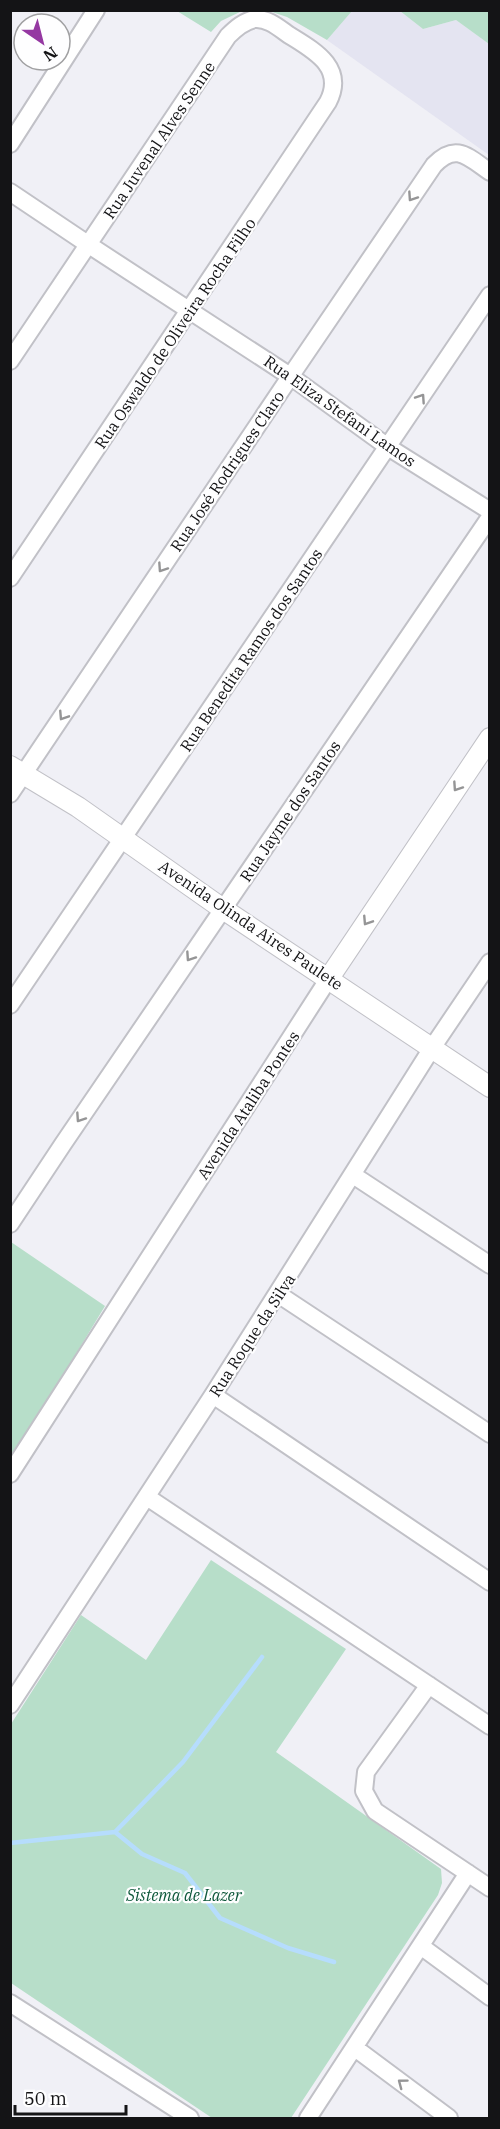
<svg xmlns="http://www.w3.org/2000/svg" width="500" height="2129" viewBox="0 0 500 2129" font-family="'IBM Plex Serif',serif">
<style>
.built{fill:#e4e4f1}
.green{fill:#b7dec9}
.lines{fill:none;stroke-linecap:round;stroke-linejoin:round}
.stream{stroke:#b6ddfd;stroke-width:4.5}
.minor-casing{stroke:#c1c1c7;stroke-width:20}
.tertiary-casing{stroke:#c1c1c7;stroke-width:22}
.minor{stroke:#fff;stroke-width:16}
.tertiary{stroke:#fff;stroke-width:20}
.oneway{stroke:#959596}
.labels{text-anchor:middle;dominant-baseline:central;stroke-width:4.5;stroke-linejoin:round;paint-order:stroke}
.street-label{font-size:16px;fill:#141416;stroke:#fefeff}
.park-label{font-size:16px;font-style:italic;fill:#0d573a;stroke:#fefeff}
</style>
<rect width="100%" height="100%" fill="#f0f0f6"/>
<!-- built -->
<path class="built" d="M352,11H400L423,29L456,20L489,44V155L327,40Z"/>
<!-- green -->
<path class="green" d="M177,11H242L221,21L211,32Z
M269,11H352L327,40L287,17Z
M400,11H489V44L456,20L423,29Z
M11,1242L105,1306L59,1382L11,1456Z
M211,1560L346,1649L276,1752L441,1869L442,1883L438,1895L291,2118H212L11,1983V1724L81,1615L146,1660Z"/>
<g class="lines">
<!-- stream -->
<path class="stream" d="M115,1832L142,1854L185,1873L220,1918L288,1948L334,1962
M10,1843L115,1832L183,1762L262,1657"/>
<!-- minor casing -->
<g class="minor-casing">
<path id="minor" d="M10,144L96,10
M10,192L89,245L290,376L388,447L490,511
M10,361L228,36C236,28 244,21 255,19C268,18 279,28 289,35C313,50 346,67 328,102L10,578
M10,794L296,368L434,165C456,142 468,157 490,172
M10,1005L490,295
M353,1175L490,1265
M10,1224L63,1144L490,517
M278,1294L490,1434
M213,1395L490,1582
M10,1474L329,978
M147,1497L490,1726
M429,1685L366,1772L364,1791L375,1811L490,1888
M10,1705L213,1395L432,1048L490,962
M422,1947L490,1997
M10,2003L190,2118
M355,2048L449,2118
M308,2118L468,1873"/>
</g>
<!-- tertiary casing -->
<g class="tertiary-casing">
<path id="tertiary" d="M10,766L78,807L223,909L490,1087
M329,978L490,738"/>
</g>
<!-- minor -->
<use href="#minor" class="minor"/>
<!-- tertiary -->
<use href="#tertiary" class="tertiary"/>
</g>
<!-- one-way arrows -->
<defs><path id="oneway-chevron" d="M-2-3.5L2.5 0L-2 3.5" fill="none" stroke-width="1.6" stroke-linecap="round" stroke-linejoin="round" transform="scale(1.5)"/></defs>
<g class="oneway">
<use href="#oneway-chevron" transform="translate(412 197) rotate(124)"/>
<use href="#oneway-chevron" transform="translate(421 398) rotate(-56)"/>
<use href="#oneway-chevron" transform="translate(162 568) rotate(124)"/>
<use href="#oneway-chevron" transform="translate(63 716) rotate(123)"/>
<use href="#oneway-chevron" transform="translate(457 787) rotate(124)"/>
<use href="#oneway-chevron" transform="translate(367 921) rotate(123)"/>
<use href="#oneway-chevron" transform="translate(190 957) rotate(124)"/>
<use href="#oneway-chevron" transform="translate(80 1118) rotate(124)"/>
<use href="#oneway-chevron" transform="translate(402 2083) rotate(-143)"/>
</g>
<g class="labels">
<!-- street labels -->
<g class="street-label">
<text transform="translate(159 140) rotate(-56)">Rua Juvenal Alves Senne</text>
<text transform="translate(175 333) rotate(-56)">Rua Oswaldo de Oliveira Rocha Filho</text>
<text transform="translate(340 411) rotate(35)">Rua Eliza Stefani Lamos</text>
<text transform="translate(227 471) rotate(-56)">Rua José Rodrigues Claro</text>
<text transform="translate(251 650) rotate(-56)">Rua Benedita Ramos dos Santos</text>
<text transform="translate(290 811) rotate(-56)">Rua Jayme dos Santos</text>
<text transform="translate(251 925) rotate(34)">Avenida Olinda Aires Paulete</text>
<text transform="translate(248 1105) rotate(-57)">Avenida Ataliba Pontes</text>
<text transform="translate(252 1335) rotate(-57)">Rua Roque da Silva</text>
</g>
<!-- park labels -->
<g class="park-label">
<text x="184" y="1895">Sistema de Lazer</text>
</g>
</g>
<!-- border -->
<rect width="500" height="2129" fill="none" stroke="#141416" stroke-width="24"/>
<!-- north arrow -->
<g transform="translate(42 42) rotate(145)"><circle r="28" fill="#fefeff" stroke="#a0a0a2" stroke-width="1.5"/>
<path d="M0-4.5L10 22L0 15L-10 22Z" fill="#9538a2"/>
<text y="-9" font-size="16" font-weight="bold" text-anchor="middle" fill="#141416">N</text>
</g>
<!-- scale -->
<path d="M15 2105v9h111v-9" fill="none" stroke="#141416" stroke-width="3"/>
<text x="24" y="2105" font-size="18" fill="#141416" stroke="#fefeff" stroke-width="4.5" paint-order="stroke">50 m</text>
</svg>
